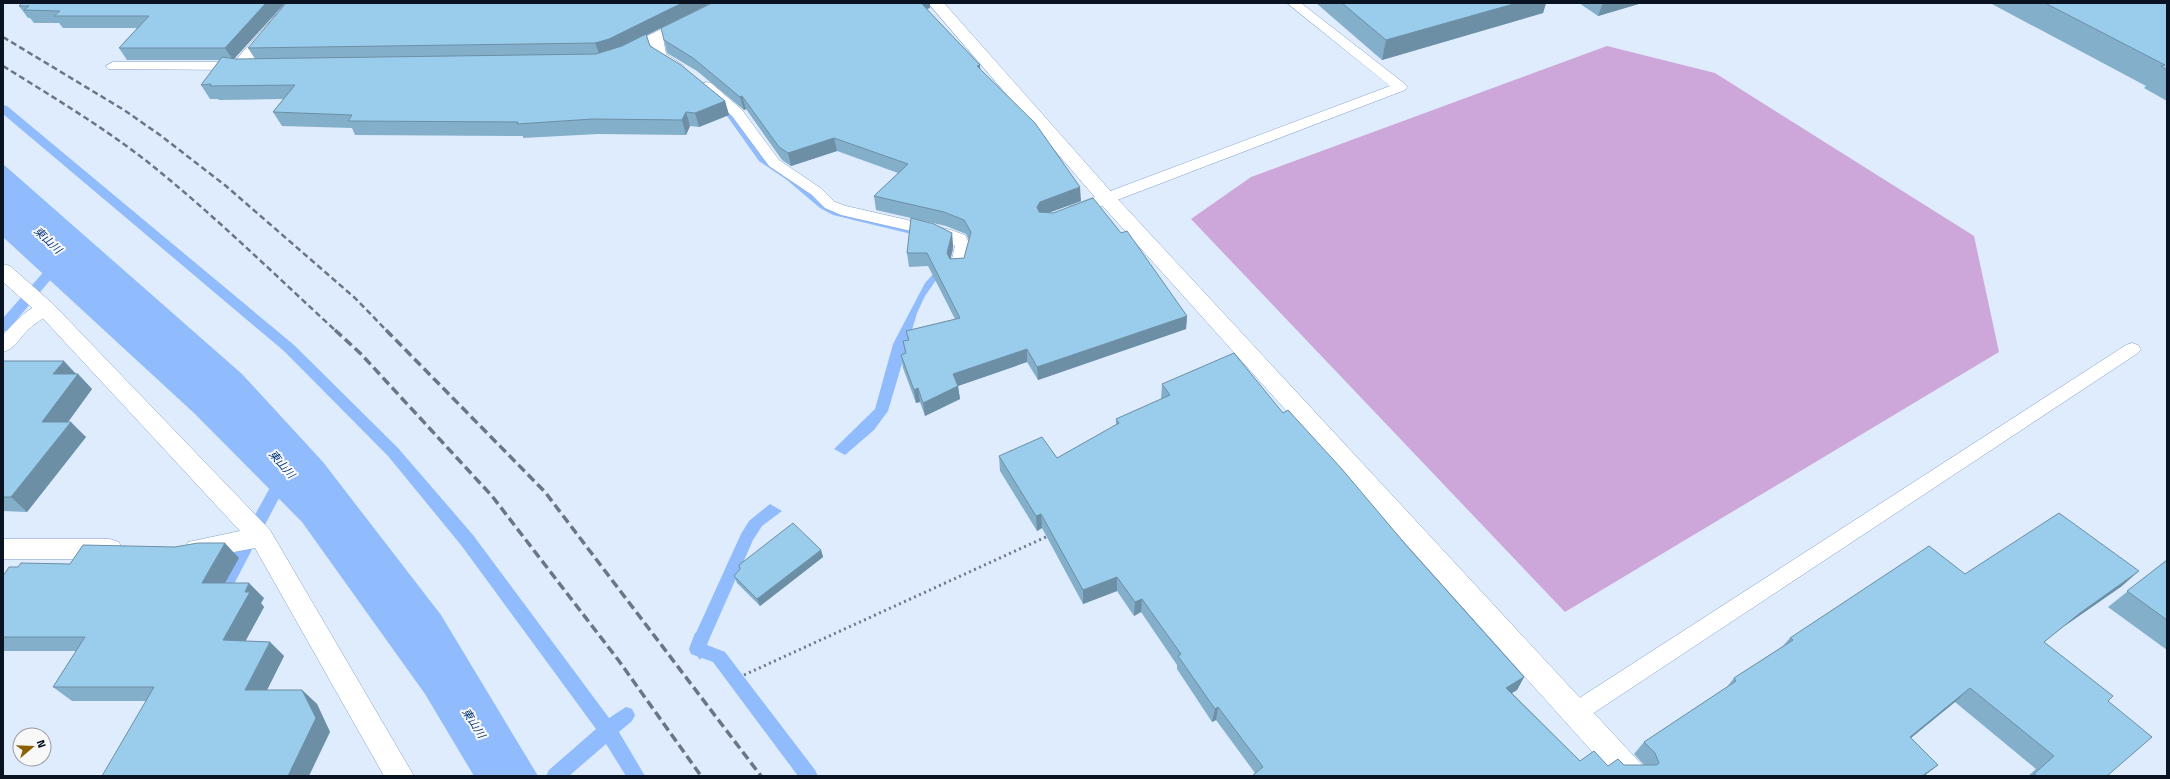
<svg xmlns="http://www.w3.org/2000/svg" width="2170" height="779" viewBox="0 0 2170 779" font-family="'Titillium Web','Noto Sans JP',sans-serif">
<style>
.green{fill:#cda7d9}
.water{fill:#90bbfc}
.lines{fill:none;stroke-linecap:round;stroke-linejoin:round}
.stream{fill:#90bbfc;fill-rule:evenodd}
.service-casing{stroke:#85a2cc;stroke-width:1}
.minor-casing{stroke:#85a2cc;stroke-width:1}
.tertiary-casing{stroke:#85a2cc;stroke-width:1}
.path{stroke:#6d7888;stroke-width:3;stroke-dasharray:2 3.5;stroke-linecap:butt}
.service{fill:#fff;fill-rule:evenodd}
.minor{fill:#fff;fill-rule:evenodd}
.tertiary{fill:#fff;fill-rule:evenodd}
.rail-far1{stroke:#6a7686;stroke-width:2.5;stroke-dasharray:6 3.5;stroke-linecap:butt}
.rail{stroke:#6a7686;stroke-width:3.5;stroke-dasharray:9 4.5;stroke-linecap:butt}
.wall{fill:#84afcb}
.shaded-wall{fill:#6c8fa5}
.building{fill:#9accec;stroke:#6c8fa5}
.labels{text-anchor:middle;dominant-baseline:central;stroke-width:4;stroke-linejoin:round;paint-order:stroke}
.water-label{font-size:11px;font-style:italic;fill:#00357a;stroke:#f8f8f8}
</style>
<rect width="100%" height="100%" fill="#dfecfe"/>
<!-- green -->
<path class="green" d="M1607,46L1715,73L1974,236L1999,352L1565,612L1191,219L1251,177Z"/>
<!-- water -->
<path class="water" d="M723,105L785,173L820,201L953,242V250L950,260L925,296L917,313L888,411L874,430L845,455L834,449L875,409L893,344L925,283L944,262V242L833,215L820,208L787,180L759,161L727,116Z
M3,164L242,374L323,462L441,615L538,776H474L425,694L302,522L195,414L3,237Z
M770,504L782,511L762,526L753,540L700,660L690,646L741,534L749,521Z"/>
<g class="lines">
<!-- stream -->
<path class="stream" d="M3,105L7,106L294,345L398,448L473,535L609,718L626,707L632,709L635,715L632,721L619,732L645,776H626L606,744L569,776H546L549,770L596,729L461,545L388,456L284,351L3,114Z
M59,258L65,262L63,265L8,330L3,332V318L55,259Z
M283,471L288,473L290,477L223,605L217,607L211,605L209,600L211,595L278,473Z
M701,631L707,633L709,638L707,645L725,652L815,770L818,776H798L713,662L691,654L689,649L695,633Z"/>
<!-- service casing -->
<g class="service-casing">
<path id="service" d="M1287,3H1301L1405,84L1407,87L1405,90L1078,215H1068L1065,211L1068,207L1390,86Z
M656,33L663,37L666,54L684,66L682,69H672L655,59L649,37Z
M113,62H240L247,66L240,70L108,69L106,66Z
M706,82L711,83L742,110L779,160L822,189L835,202L846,206L951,230L965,235L971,246L964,271L958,272L952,271L950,267L955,246L946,239L841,215L825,208L812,195L769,166L732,116L701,89L699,86Z
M45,302L51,304L53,308C48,317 37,321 29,329C20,337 15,349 3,352V335C15,322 28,307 45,302Z
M2132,343L2138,345L2141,349L2138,353L1583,720L1575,723L1567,720L1564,713L1567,706L2126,345Z"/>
</g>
<!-- minor casing -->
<g class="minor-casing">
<path id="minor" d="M286,3H302L253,62L268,63L270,67L268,71L262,72L234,70L232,66L234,62Z
M714,3H734L731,6L629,57H617L615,54L617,51Z
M3,264L10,266L52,303L270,530L414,776H384L255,548L197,559L188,556L185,549L188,542L240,531L38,313L3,282Z
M3,539H110L119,542L122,549L119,556L110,559H3Z"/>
</g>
<!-- tertiary casing -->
<g class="tertiary-casing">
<path id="tertiary" d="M928,3H944L1114,195L1643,766L1647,776H1614L1100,203Z"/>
</g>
<!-- path -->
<path class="path" d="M744,675L1048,536"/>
<!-- service -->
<use href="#service" class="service"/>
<!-- minor -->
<use href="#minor" class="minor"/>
<!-- tertiary -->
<use href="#tertiary" class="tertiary"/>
<!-- rail-far1 -->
<path class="rail-far1" d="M3,37L124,110L160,135L226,186L355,298L387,331
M3,66C53,97 103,127 149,163C214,215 274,274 336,331"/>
<!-- rail -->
<path class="rail" d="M335,330L361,354L492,496L619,661L701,776
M386,330L545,492L761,776"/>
</g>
<!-- wall -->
<path class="wall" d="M285,3L234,59H255L248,48L711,3L646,35L650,46L725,101L729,115L699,127L690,126L686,135L598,134L523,138V136L355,135L352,128L282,126L273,112L283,99L219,100L218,99H210L201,85L220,60H127L119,48L137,28H63L59,23H34L30,18H28L19,6Z
M712,3H930V8L926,9L980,65V69L1081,201L1048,213L1187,316L1186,329L1038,380L1027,362L958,386L960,399L925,416L920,402L916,403L903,368L901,355L905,354L903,341L908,340L906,331L955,319L928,266L909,267L907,253L952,233L953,247L950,259L964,258L969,240L966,234L946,226L876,210L874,196L898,173L837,151L791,166L782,160L746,109L744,110L697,71L667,53L664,40Z
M1316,3H1546L1543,13L1382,60Z
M1579,3H1642L1598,16Z
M1990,3H2167V101L2144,88L2146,86Z
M3,361L78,374L92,389L68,422L86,437L27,512L3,511Z
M1162,384L1283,413L1406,545L1524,677L1517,690L1512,693L1580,761L1608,766L1644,765L1634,754L1644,742L1727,687L1734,678L1782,647L1790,638L1965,574L2122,586L2063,627L2044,642L2108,701L2107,776H2028L2036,769L1955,702L1911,738L1938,765L1924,776H1252L1255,773L1216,720L1212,722L1177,669V665L1141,612L1134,616L1117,591L1083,604L1042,528L1037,531L1000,471L999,456L1057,458L1116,425V419L1161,399Z
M821,550L823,557L760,606L737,583L734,576Z
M239,558L225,583L264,598L261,603L264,607L245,641L270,642L284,656L267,690H302L317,704L330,732L146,701H72L53,687L76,651H3V576L18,567L70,564Z
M2167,560V650L2108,607Z"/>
<!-- shaded-wall -->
<path class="shaded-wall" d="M266,3H285L233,60L225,48Z
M682,3H711L613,52L600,56L595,43Z
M917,3H930V8L918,11Z
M1517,3H1546L1543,13L1382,60L1386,40Z
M1603,3H1642L1598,16Z
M980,65L981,78L977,66Z
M742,96L746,109L744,110L740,97Z
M725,101L729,115L699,127L695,113Z
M686,112L690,126L686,135L682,120Z
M834,138L837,151L791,166L788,153Z
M1080,187L1081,201L1040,216L1037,207L1040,202Z
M952,233L953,247L949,267L947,253Z
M1187,316L1186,329L1038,380L1037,367Z
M1027,349V362L955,387L953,374Z
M64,361L77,375L78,374L92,389L57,437L42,422L53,374Z
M958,386L960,399L925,416L923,403Z
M918,388L920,402L916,403L914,390Z
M71,422L86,437L27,512L11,497Z
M1041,514L1042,528L1037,531L1036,516Z
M225,543L239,558L217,597L202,583Z
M821,550L823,557L760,606L757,599Z
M2139,571L2122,586L2063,627L2080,613Z
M1117,577V591L1083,604V590Z
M249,583L264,598L261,603L264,607L238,655L223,640L245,592Z
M1142,599L1141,612L1134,616L1135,602Z
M270,642L284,656L260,704L245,690Z
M1524,677L1517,690L1499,701L1506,688Z
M1970,688L1955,702L1896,750L1910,737Z
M302,690L317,704L330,732L309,776H288Z
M1218,707L1216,720L1212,722L1215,709Z
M1938,765L1924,776H1922Z"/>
<!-- building -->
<path class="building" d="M22,3H266L225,48H119L149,16H54L60,11L24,10L29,6H19Z
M286,3H682L609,39L595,43L248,48Z
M712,3H921L980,65L977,66L1035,123L1080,187L1040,202L1037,207L1039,212L1053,213L1093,198L1121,233L1127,231L1187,316L1037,367L1027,349L953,374L958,386L923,403L918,388L914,390L901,355L906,353L903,341L909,340L906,331L960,318L927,253H907L911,218L934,224L952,233L947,253L950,259L964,258L971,232L964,220L944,212L874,196L908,164L834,138L788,153L779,147L742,96L740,97L693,58L664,40L661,28Z
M1342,3H1517L1386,40Z
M2045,3H2167V70L2161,66L2165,65Z
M646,34L650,46L681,65L725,101L695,113L686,112L682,120L593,119L517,124L518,122L348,121L352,115L273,112L295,85L210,86L211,84L201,85L222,57L236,59L596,54L622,46Z
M1234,353L1283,413L1288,410L1341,468L1406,545L1524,677L1506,688L1580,761L1594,751L1608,766L1618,759L1624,765H1657L1659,763L1655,753L1644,742L1736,681L1734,678L1793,640L1790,638L1929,546L1965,574L2059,513L2139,571L2080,613L2044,642L2113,696L2108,701L2152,737L2107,776H2037L2034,774L2054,756L1970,688L1910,737L1938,765L1922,776H1252L1263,767L1218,707L1215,709L1178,656L1181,654L1142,599L1135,602L1117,577L1083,590L1041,514L1036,516L999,456L1042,437L1057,458L1119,423L1116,419L1170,395L1162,384Z
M3,361H64L53,374H78L42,422H71L11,497H3Z
M793,523L821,550L757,599L734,576L740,569L739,565Z
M198,543H225L202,583H249L245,592H250L223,640L270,642L245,690H302L316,718L288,776H102L154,687H53L85,637H3V576L9,567H18L21,563L70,564L83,545L175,547Z
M2167,560V620L2127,591Z"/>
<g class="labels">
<!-- water labels -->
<g class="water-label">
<text transform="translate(48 240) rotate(43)">東山川</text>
<text transform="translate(282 464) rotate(49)">東山川</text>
<text transform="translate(474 723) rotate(58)">東山川</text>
</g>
</g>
<!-- border -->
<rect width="2170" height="779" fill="none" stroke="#091322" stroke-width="8"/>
<!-- north arrow -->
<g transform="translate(32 747) rotate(71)"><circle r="19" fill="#f8f8f8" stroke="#989ca2"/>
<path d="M0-3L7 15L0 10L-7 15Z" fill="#8c6104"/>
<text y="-6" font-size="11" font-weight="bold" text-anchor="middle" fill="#091322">N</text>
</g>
</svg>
